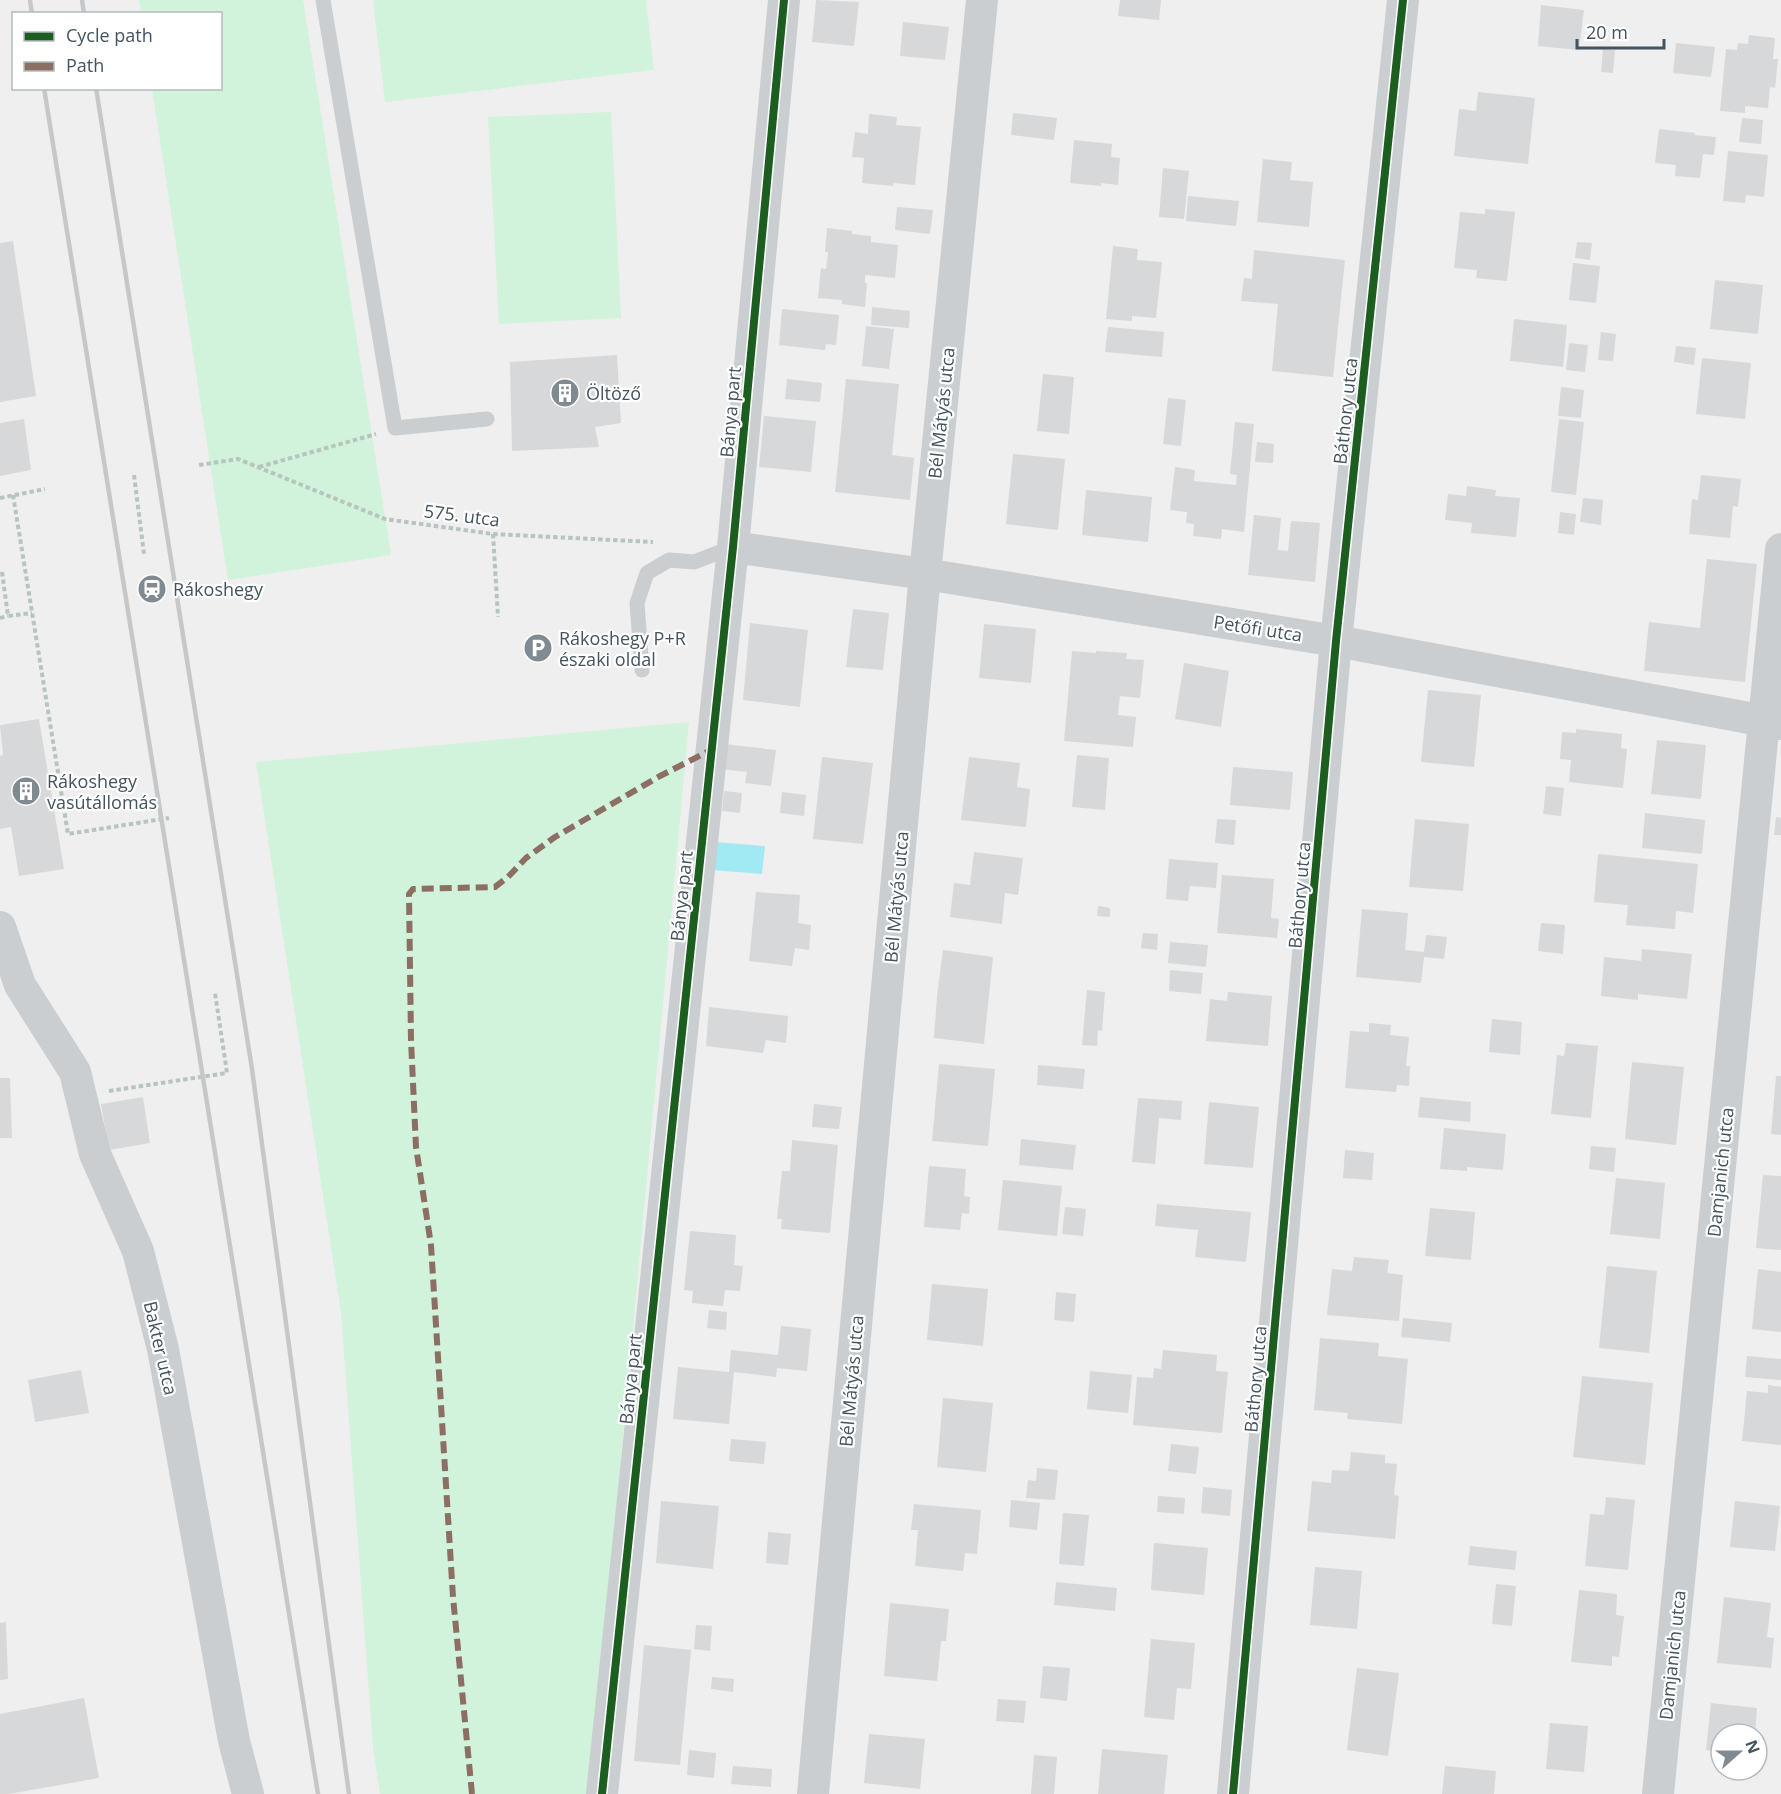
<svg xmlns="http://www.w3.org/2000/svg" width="1781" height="1794" viewBox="0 0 1781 1794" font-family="'Open Sans',sans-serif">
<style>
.green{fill:#d1f2db}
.water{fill:#a1e9f3}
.building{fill:#d7d8d9}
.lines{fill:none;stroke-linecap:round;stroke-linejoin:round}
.path{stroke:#b7c5bf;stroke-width:4;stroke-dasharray:4.5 3;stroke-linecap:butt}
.service{stroke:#cbced0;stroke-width:15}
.minor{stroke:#cbced0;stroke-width:32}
.rail{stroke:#c5c7c9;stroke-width:4.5}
.quiet{stroke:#8d6e63;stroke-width:6;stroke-dasharray:12 6;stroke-linecap:butt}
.cycleway-casing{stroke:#fff;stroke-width:11}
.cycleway{stroke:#1b5e20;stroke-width:8}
.labels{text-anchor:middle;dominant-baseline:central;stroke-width:4.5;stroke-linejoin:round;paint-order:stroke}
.poi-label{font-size:18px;fill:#44545e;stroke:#fff;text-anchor:start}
.street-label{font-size:18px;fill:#44545e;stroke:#fff}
</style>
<rect width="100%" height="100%" fill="#f0efef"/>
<!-- green -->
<path class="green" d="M139,0H303L391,555L228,580L152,89L220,88V14L141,13Z
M373,0H646L654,70L385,102Z
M611,112L621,318L499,324L488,117Z
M689,722L590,1794H380L373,1748L341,1312L256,762Z"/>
<!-- water -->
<path class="water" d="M715,842L765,846L762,874L712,870Z"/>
<!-- building -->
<path class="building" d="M816,0L859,2L854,46L812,42Z
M1120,0H1161L1159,20L1118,16Z
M1541,5L1584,10L1579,50L1538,46Z
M903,22L949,27L945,60L900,56Z
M1749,35L1775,38L1773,59H1778L1775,88L1770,87L1768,108L1745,106V113L1720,111L1726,49L1737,50L1738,43L1748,44Z
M1676,43L1715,47L1711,77L1673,73Z
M1603,49L1615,50L1613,73L1601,72Z
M1478,92L1535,98L1528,164L1454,156L1459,109L1476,111Z
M1013,113L1057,118L1054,140L1011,135Z
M869,114L897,117L896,125L921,127L915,185L893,183V186L862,183L864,158L852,157L855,132L868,134Z
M1742,118L1763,120L1761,144L1739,142Z
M1659,129L1695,133L1694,135L1716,137L1714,155L1703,154L1700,178L1675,176L1676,165L1655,163Z
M1074,140L1112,144L1111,157L1120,158L1118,185L1101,183V186L1070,183Z
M1728,151L1768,155L1764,197L1746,195L1745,203L1723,201Z
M1263,159L1292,162L1290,180L1313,182L1309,227L1257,222Z
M1163,168L1189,171L1184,219L1159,217Z
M1188,196L1239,201L1236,226L1186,221Z
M897,207L933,210L930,234L895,230Z
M1485,209L1515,212L1507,281L1476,278L1477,270L1454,268L1460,212L1485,214Z
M827,228L852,231V234L871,236V242L898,245L895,278L865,275V283H867L865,307L842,304V300L818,298L821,268L826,269L828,252H825Z
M13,241L36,396L0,402V243Z
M1577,242L1592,243L1590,260L1575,258Z
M1113,246L1138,249L1137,260L1162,262L1156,318L1132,316V321L1106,319Z
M1254,250L1345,260L1333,377L1272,371L1278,304L1241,301L1244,278L1252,279Z
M1573,263L1600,266L1596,303L1569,300Z
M1715,280L1763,285L1758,334L1710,329Z
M872,307L910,311L909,328L871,325Z
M782,309L839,315L836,345L826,344L825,350L779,345Z
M1514,319L1567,325L1563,367L1510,361Z
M866,326L894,329L889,369L862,366Z
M1108,327L1164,332L1162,357L1105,352Z
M1601,332L1616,334L1613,361L1598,360Z
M1569,343L1588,345L1585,372L1566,370Z
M1676,346L1696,348L1694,365L1674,362Z
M617,355L621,423L595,427L599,447L512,451L510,362Z
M1702,358L1751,363L1745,419L1696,414Z
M1043,374L1074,377L1069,434L1037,431Z
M787,379L822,383L820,402L785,399Z
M846,379L899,384L892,455L914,458L910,500L835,492Z
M1561,387L1584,390L1581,418L1558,416Z
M1168,398L1186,400L1181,446L1163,444Z
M764,416L816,421L811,472L759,467Z
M24,419L31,470L0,476V423Z
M1559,419L1584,422L1576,495L1551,492Z
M1235,422L1254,424L1244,532L1222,529L1221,539L1193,536L1194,524L1186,523L1187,512L1170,510L1175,467L1195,470L1194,481L1236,485L1237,475L1230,474Z
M1257,442L1274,444L1273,463L1255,462Z
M1013,454L1065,459L1058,530L1006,524Z
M1701,475L1741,479L1738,507L1733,506L1730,538L1689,534L1692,499L1698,500Z
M1467,486L1496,490L1495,496L1520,498L1516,537L1471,533L1472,523L1445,520L1448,494L1466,496Z
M1086,490L1152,497L1148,542L1082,535Z
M1583,498L1603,500L1601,525L1580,522Z
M1560,512L1576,514L1574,535L1558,533Z
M1254,515L1281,518L1278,550L1288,551L1291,521L1320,523L1315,582L1248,575Z
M1707,559L1757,564L1745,682L1644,671L1649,622L1700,628Z
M853,609L889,613L883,670L846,667Z
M750,623L808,630L800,707L743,700Z
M984,624L1036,629L1031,683L979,678Z
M1072,651L1096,653V651L1127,653L1126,659L1144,660L1140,698L1120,696L1118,715L1136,717L1133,747L1064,741Z
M1184,663L1229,671L1221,727L1175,719Z
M1428,690L1481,695L1474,767L1421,762Z
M39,719L64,869L19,876L11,827L0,829V756L3,755L0,725Z
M1576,729L1622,734L1621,748L1627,749L1623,788L1569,782L1571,760L1560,759L1562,732L1576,733Z
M1657,740L1706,745L1701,799L1651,794Z
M715,743L776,750L771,786L745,783L747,772L712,768Z
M1077,755L1109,758L1105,810L1072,807Z
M822,757L873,763L863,844L813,839Z
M969,757L1020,763L1017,787L1030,789L1026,827L961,820Z
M1233,767L1293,772L1290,810L1230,805Z
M1546,786L1564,788L1561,816L1543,814Z
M724,791L742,793L740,813L722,811Z
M782,792L806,795L804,816L780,813Z
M1645,813L1705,820L1702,854L1642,848Z
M1776,817L1781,818V835H1774Z
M1217,819L1236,820L1234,845L1215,843Z
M1415,819L1469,824L1463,891L1409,887Z
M974,852L1023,858L1018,895L1005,893L1002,924L950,917L954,883L970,885Z
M1598,854L1698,864L1693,913L1676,911L1675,929L1626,925L1628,905L1594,902Z
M1169,859L1218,863L1216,888L1190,886L1188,901L1166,899Z
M1222,875L1274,879L1271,918L1279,919L1277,938L1217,933Z
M756,892L800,895L798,923L811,925L809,950L795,948L792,966L749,961Z
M1098,906L1110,908V917L1097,916Z
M1362,909L1408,913L1405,950L1424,952L1426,935L1447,937L1444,959L1424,957L1421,983L1356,977Z
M1541,923L1565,925L1563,954L1538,951Z
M1143,933L1158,934L1157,950L1141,948Z
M1170,942L1208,945L1206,967L1168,963Z
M1642,949L1692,954L1687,999L1638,994V1000L1601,996L1604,957L1641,961Z
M943,950L993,957L984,1044L934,1038L937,996Z
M1170,970L1203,973L1201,994L1169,991Z
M1087,990L1105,992L1102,1031L1098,1030L1097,1046L1082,1045Z
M1228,992L1272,996L1268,1046L1206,1041L1210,999L1227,1001Z
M709,1007L788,1016L786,1043L766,1040L763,1053L706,1046Z
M1492,1019L1522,1022L1520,1055L1489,1052Z
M1369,1023L1391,1025L1390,1035L1409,1037L1406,1066H1410L1409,1086L1397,1085L1396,1092L1345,1088L1350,1031L1369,1032Z
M1566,1043L1598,1046L1591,1118L1551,1114L1557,1055L1564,1056Z
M1632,1062L1684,1067L1676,1145L1625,1139Z
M939,1064L995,1069L988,1146L932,1141Z
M1038,1065L1085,1069L1083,1089L1037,1085Z
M1776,1076H1781V1135L1771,1134Z
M0,1078H10L12,1138H0Z
M143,1097L150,1143L109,1150L101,1104Z
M1420,1097L1471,1102L1470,1122L1418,1117Z
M1138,1098L1182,1101L1181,1120L1159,1118L1155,1164L1132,1162Z
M1209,1102L1259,1107L1253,1168L1204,1164Z
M814,1104L842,1107L839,1129L812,1127Z
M1444,1128L1506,1134L1503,1170L1467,1167V1171L1440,1169Z
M1021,1139L1076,1145L1073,1170L1019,1165Z
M792,1140L838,1145L830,1233L781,1229L782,1219H777L782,1171H790Z
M1591,1146L1616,1148L1614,1172L1589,1169Z
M1345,1150L1374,1153L1372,1180L1343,1178Z
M929,1166L966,1169L964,1196L970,1197L969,1214L962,1213L960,1230L924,1227Z
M1763,1175L1781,1176V1250L1756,1248Z
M1616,1178L1665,1183L1660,1239L1610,1234Z
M1003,1180L1062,1186L1057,1236L998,1230Z
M1157,1204L1251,1212L1246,1262L1195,1257L1198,1230L1155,1226Z
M1065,1207L1086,1209L1083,1236L1062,1234Z
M1430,1208L1475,1212L1471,1260L1425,1256Z
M690,1231L736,1235L734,1265L743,1266L740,1291L725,1290L723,1306L692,1303L693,1291L684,1290Z
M1354,1257L1389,1260L1387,1273L1403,1275L1399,1321L1327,1315L1332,1269L1352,1271Z
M1607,1266L1657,1271L1649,1353L1599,1348Z
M1758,1269L1781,1272V1332L1752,1329Z
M932,1284L988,1289L983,1346L927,1340Z
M1056,1292L1076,1294L1074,1322L1054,1320Z
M709,1310L727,1312L726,1330L707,1328Z
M1403,1318L1452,1323L1450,1342L1401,1337Z
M781,1326L811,1329L807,1371L777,1368L776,1377L734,1372L729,1424L673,1419L678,1367L729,1372L731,1350L778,1355Z
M1320,1338L1379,1343L1378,1356L1408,1359L1402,1424L1347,1419L1348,1413L1314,1410Z
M1163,1350L1217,1355L1216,1371L1228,1372L1222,1433L1133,1425L1137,1377L1153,1378L1154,1368L1161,1369Z
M1747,1356L1781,1359V1380L1745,1377Z
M81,1370L89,1413L35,1422L28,1380Z
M1090,1371L1132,1375L1128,1413L1087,1409Z
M1582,1376L1653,1383L1645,1465L1573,1457Z
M1768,1385L1781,1387V1445L1742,1441L1747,1391L1768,1393Z
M943,1398L993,1403L986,1472L937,1467Z
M731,1439L766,1442L764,1464L729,1461Z
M1171,1444L1199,1447L1196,1474L1168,1471Z
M1351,1452L1385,1455V1463L1397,1464L1394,1495L1399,1496L1395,1539L1307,1531L1312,1481L1331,1483L1332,1470L1349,1471Z
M1037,1468L1058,1470L1055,1500L1026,1498L1028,1480L1036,1481Z
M1203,1487L1232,1490L1230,1516L1201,1513Z
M1158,1496L1185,1498L1184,1514L1157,1512Z
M1606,1497L1635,1500L1628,1570L1585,1566L1590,1514L1604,1515Z
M1011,1500L1040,1503L1037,1530L1009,1527Z
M661,1501L719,1506L713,1569L656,1563Z
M1735,1501L1780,1506L1775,1551L1730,1547Z
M914,1504L981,1510L977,1554L965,1553L963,1571L915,1566L918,1530H911Z
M1063,1513L1089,1515L1084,1566L1059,1564Z
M768,1532L791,1534L788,1565L766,1563Z
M1154,1543L1208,1548L1204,1595L1151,1590Z
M1470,1546L1517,1551L1515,1570L1468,1565Z
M1315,1567L1362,1571L1357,1629L1310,1625Z
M1056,1582L1117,1588L1115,1611L1054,1605Z
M1496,1584L1516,1586L1512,1626L1492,1624Z
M1579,1590L1617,1594L1616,1615L1624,1616L1619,1657L1612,1656V1666L1571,1662Z
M1724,1597L1771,1603L1767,1637L1774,1638L1771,1668L1717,1663Z
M890,1603L949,1609L946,1641H941L937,1681L884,1676Z
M6,1622L8,1679L0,1680V1623Z
M696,1625L712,1626L710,1651L694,1649Z
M1151,1639L1195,1643L1191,1689L1177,1688L1174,1720L1144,1717Z
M644,1645L691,1650L680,1765L634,1761Z
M1043,1666L1070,1668L1067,1701L1040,1698Z
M1357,1668L1399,1673L1388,1756L1347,1750Z
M712,1677L734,1679L733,1692L711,1689Z
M84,1698L99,1778L9,1794H0V1714Z
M998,1699L1026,1701L1024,1723L996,1721Z
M1711,1703L1757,1708L1755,1734H1721V1752L1706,1750Z
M1550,1723L1588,1726L1584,1772L1546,1769Z
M869,1734L925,1739L920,1789L864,1783Z
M1102,1749L1168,1755L1164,1794H1098Z
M689,1750L716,1753L714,1778L687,1775Z
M1034,1755L1057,1757L1054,1794H1031Z
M733,1766L772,1769L771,1787L731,1784Z
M1445,1766L1496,1771L1494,1794H1442Z"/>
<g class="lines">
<!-- path -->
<path class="path" d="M199,465L238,459L385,519L493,534L653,542
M259,467L376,434
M134,475L144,554
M13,495L68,834L169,818
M0,498L45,489
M493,534L498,617
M2,572L8,616L32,613
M0,618L8,616
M109,1091L227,1073L215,993"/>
<!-- service -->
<path class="service" d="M323,0L395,428L487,419
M642,670L637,603L647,573L669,560L694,562L733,547"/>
<!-- minor -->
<path class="minor" d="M733,547L925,574L1336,641L1781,724
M0,927L20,985L75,1072L95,1154L138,1251L163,1349L234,1741L248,1794
M602,1794L733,547L784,0
M813,1794L925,574L982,0
M1233,1794L1336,641L1403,0
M1658,1794L1781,549"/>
<!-- rail -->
<path class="rail" d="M30,0L32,14
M82,0L84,14
M44,88L318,1794
M96,88L252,1069L349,1794"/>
<!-- quiet -->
<path class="quiet" d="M472,1794L453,1597L431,1245L416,1147L411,1040L409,894L413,889L495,887L508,877L526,858L555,837L660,776L711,750"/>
<!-- cycleway casing -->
<g class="cycleway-casing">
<path id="cycleway" d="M602,1794L733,547L784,0
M1233,1794L1336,641L1403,0"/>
</g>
<!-- cycleway -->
<use href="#cycleway" class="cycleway"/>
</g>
<!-- icons -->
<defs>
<g id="building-disc" transform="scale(1.5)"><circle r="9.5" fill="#808a91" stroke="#fff"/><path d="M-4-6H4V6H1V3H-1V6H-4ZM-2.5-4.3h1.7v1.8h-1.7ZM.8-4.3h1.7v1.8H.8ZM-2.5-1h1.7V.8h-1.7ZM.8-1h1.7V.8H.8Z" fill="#fff"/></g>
<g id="station-disc" transform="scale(1.5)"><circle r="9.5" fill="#808a91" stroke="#fff"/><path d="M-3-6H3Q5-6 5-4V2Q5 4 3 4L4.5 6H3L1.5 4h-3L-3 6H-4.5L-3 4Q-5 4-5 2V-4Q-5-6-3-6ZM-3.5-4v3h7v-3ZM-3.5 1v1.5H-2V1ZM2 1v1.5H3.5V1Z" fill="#fff"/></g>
<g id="parking-disc" transform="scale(1.5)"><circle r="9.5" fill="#808a91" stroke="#fff"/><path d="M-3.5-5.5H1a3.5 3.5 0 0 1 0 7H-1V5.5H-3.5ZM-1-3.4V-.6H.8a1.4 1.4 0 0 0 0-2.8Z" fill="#fff"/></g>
</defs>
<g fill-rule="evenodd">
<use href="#building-disc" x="565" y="393"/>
<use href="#station-disc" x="152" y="589"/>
<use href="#parking-disc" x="538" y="648"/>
<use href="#building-disc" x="26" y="791"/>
</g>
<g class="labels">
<!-- poi labels -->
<g class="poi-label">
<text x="586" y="393">Öltöző</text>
<text x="173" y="589">Rákoshegy</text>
<text x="559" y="638">Rákoshegy P+R<tspan x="559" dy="21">északi oldal</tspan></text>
<text x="47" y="781">Rákoshegy<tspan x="47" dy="21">vasútállomás</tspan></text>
</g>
<!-- street labels -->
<g class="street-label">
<text transform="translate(1345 411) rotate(-84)">Báthory utca</text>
<text transform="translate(730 412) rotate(-85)">Bánya part</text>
<text transform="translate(941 413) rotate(-84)">Bél Mátyás utca</text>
<text transform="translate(462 515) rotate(7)">575. utca</text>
<text transform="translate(1258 628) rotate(9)">Petőfi utca</text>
<text transform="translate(1299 895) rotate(-85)">Báthory utca</text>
<text transform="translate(681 896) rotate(-84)">Bánya part</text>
<text transform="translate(896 897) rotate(-85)">Bél Mátyás utca</text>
<text transform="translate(1720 1172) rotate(-84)">Damjanich utca</text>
<text transform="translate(161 1348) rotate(77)">Bakter utca</text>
<text transform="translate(630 1379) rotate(-84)">Bánya part</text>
<text transform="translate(1255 1379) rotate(-85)">Báthory utca</text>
<text transform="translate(851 1381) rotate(-85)">Bél Mátyás utca</text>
<text transform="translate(1672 1655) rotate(-84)">Damjanich utca</text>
</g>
</g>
<!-- legend -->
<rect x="12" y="12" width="210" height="78" fill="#ffffff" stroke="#b4bbbf" stroke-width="1.5"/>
<rect x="24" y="32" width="30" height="9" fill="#1b5e20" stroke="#b4bbbf" stroke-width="1.5"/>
<text x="66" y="42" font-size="18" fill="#44545e">Cycle path</text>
<rect x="24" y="62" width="30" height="9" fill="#8d6e63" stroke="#b4bbbf" stroke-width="1.5"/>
<text x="66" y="72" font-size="18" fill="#44545e">Path</text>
<!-- north arrow -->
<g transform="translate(1739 1752) rotate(69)"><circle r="28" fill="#ffffff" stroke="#b4bbbf" stroke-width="1.5"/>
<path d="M0-4.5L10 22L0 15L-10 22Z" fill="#808a91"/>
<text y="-9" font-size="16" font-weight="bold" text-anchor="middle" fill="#44545e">N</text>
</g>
<!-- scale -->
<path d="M1577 39v9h87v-9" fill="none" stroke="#44545e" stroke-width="3"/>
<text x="1586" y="39" font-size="18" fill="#44545e" stroke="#ffffff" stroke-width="4.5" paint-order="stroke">20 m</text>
</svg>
